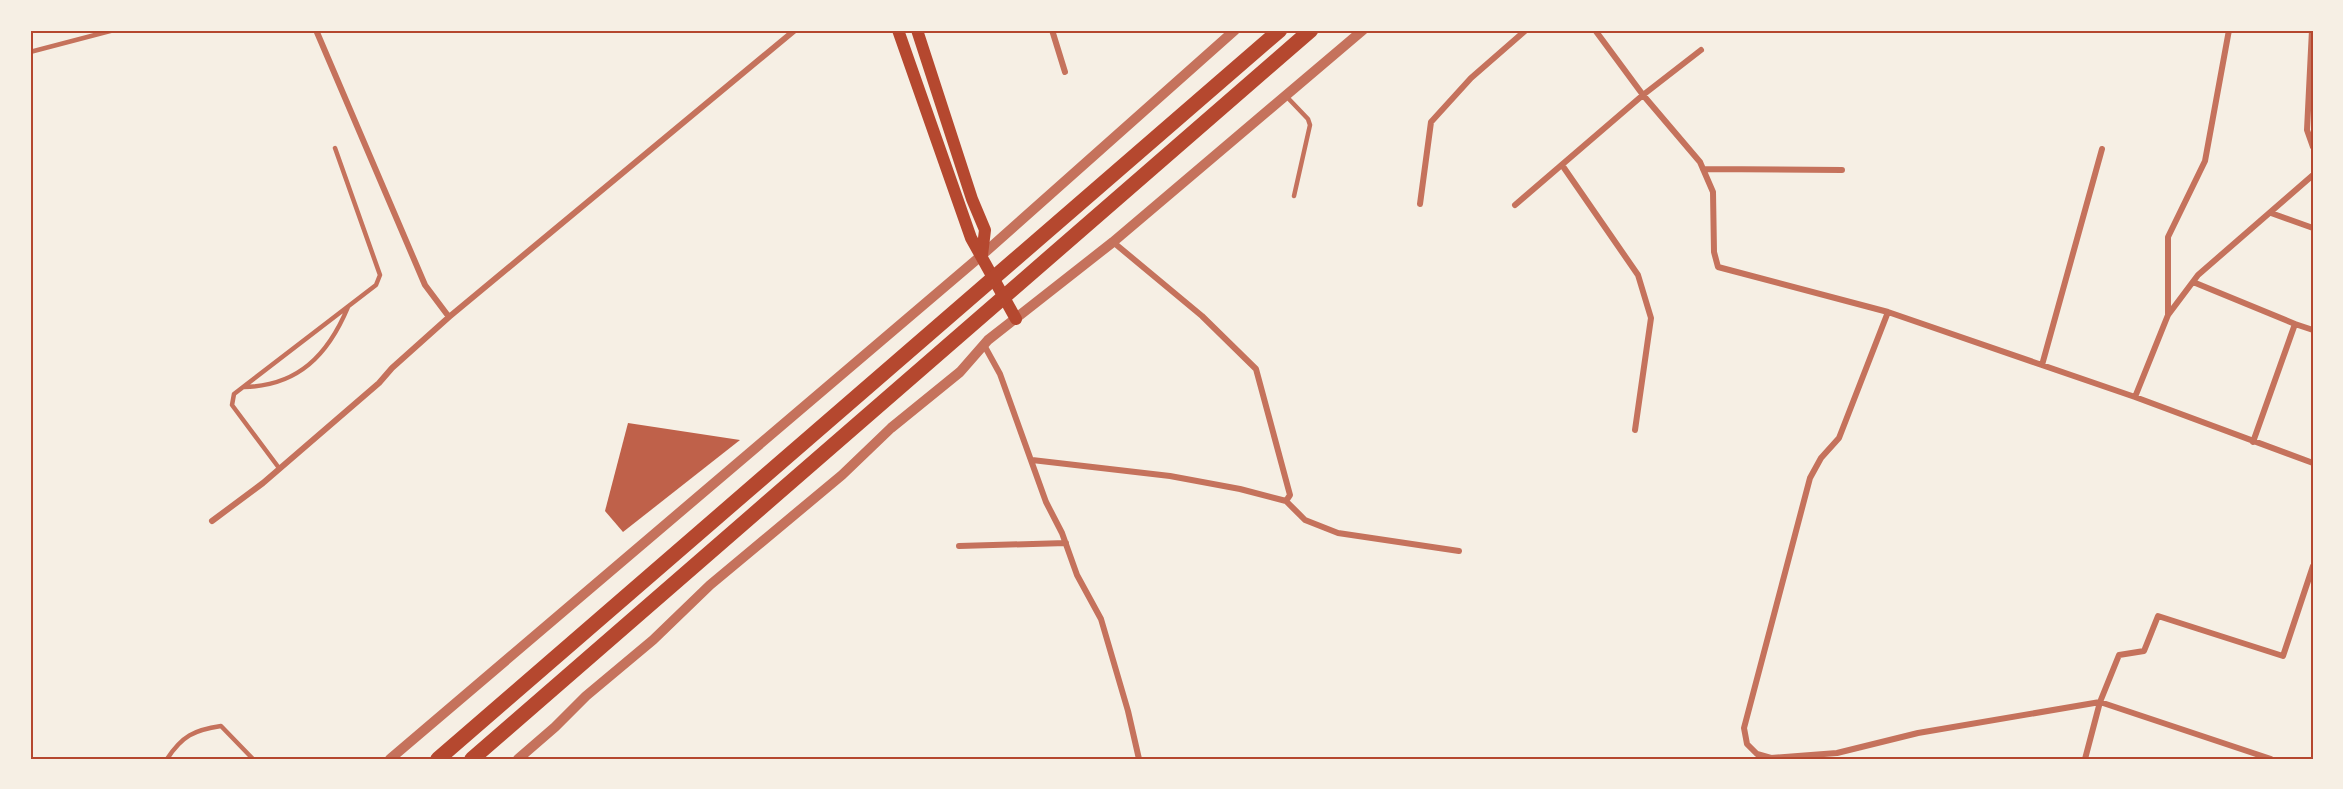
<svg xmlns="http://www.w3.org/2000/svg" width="2343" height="789" viewBox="0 0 2343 789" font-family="Commissioner,sans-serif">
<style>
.building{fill:#bf614a}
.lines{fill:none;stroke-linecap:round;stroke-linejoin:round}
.service{stroke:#c5725c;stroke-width:4.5}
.minor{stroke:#c5725c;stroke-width:6}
.tertiary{stroke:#c5725c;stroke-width:10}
.secondary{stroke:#b5482f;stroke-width:12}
.trunk{stroke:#b5482f;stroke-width:15}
.neatline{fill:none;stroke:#b5482f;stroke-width:2}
</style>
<rect width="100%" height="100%" fill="#f6efe4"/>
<!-- building -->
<path class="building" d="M628,423L740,440L623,532L605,511Z"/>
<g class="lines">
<!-- service -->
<path class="service" d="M30,52L114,30
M1286,96L1308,119L1310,125L1294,196
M244,387C298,386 328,355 348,307
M279,468L232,405L234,394L376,285L380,275L335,148
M167,759C182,736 194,730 221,726L253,759"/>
<!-- minor -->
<path class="minor" d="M316,30L425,285L449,317
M1052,30L1065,72
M1595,30L1643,95L1700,162L1713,192L1714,252L1718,267L1888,312L2135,397L2313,463
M2312,30L2307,130L2313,147
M1562,165L1638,275L1651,318L1635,430
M1703,169L1842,170
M1420,204L1431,122L1471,78L1526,30
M1515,205L1643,95L1701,50
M2271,213L2313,228
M2193,282L2295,324L2253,442
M1888,312L1839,438L1821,458L1810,478L1744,728L1747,744L1757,754L1771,758L1837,753L1918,733L2100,702L2271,759
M2168,315V237L2205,161L2229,30
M2295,324L2313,330
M984,345L1000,374L1046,502L1062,533L1077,575L1101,619L1128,711L1139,759
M2042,365L2102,149
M2135,397L2168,315L2198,275L2313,175
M1032,460L1170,476L1240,489L1286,501L1290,495L1256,369L1202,316L1113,242
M1286,501L1305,520L1338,533L1459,551
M212,521L263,483L379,383L392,368L449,317L795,30
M959,546L1066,543
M2085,759L2100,702L2119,655L2144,651L2158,616L2283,656L2313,566"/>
<!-- tertiary -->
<path class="tertiary" d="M390,759L982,255L1235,30
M518,759L555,727L586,696L653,640L710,585L842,475L891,428L960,372L988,340L1113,242L1363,30"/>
<!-- secondary -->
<path class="secondary" d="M898,30L971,238L1016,319
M917,30L972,199L985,230L982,255"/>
<!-- trunk -->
<path class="trunk" d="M438,759L1280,30
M472,759L1311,30"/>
</g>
<!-- border -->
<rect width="2343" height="789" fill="none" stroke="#f6efe4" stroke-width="63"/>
<rect x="32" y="32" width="2280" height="726" class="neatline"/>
</svg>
